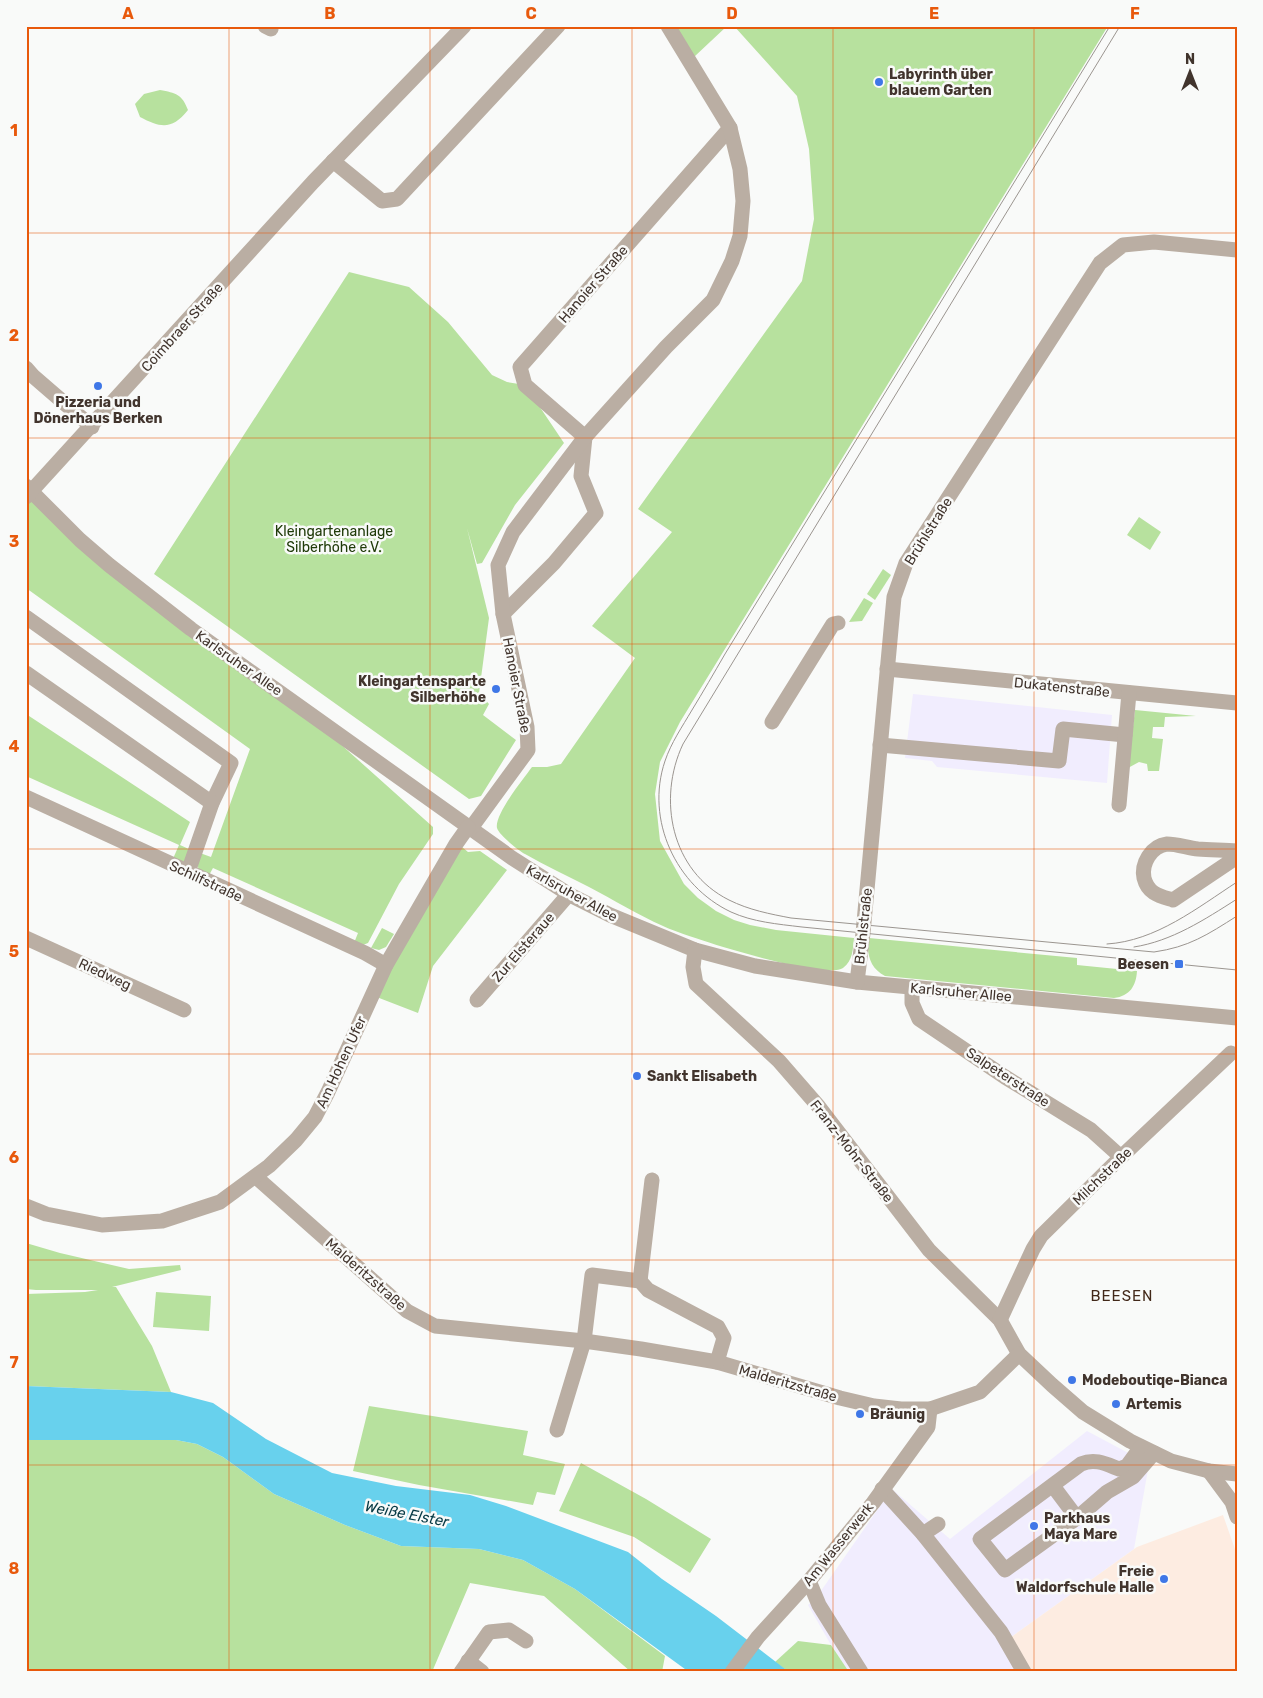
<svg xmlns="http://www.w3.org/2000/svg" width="1263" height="1698" font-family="Rubik,sans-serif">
  <rect width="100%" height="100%" fill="#f9faf9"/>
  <g fill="#f1edfe">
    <path d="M913,694L1112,715L1107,783L937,767L932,761L905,758Z"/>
    <path d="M1087,1431L1149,1464L1134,1549L1007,1640L1028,1672H849L831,1645L808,1605L816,1598L892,1489L950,1539Z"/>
  </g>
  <path fill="#fdece1" d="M1223,1515L1237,1555V1672H1028L1007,1640L1137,1547Z"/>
  <g fill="#b7e19e">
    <path d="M675,26H727L694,57Z"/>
    <path d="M734,26H1108L680,722L660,762L655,794L660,841L684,884L698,898L716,911L734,920L750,925L776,930L854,938C853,948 853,961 843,968C825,981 686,937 663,926C638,915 614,900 589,887C568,876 546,866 525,854C518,850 499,835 497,828C494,815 524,778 532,767H547L561,764L635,658L592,626L672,532L638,509L802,281L814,219L809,149L797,96Z"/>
    <path d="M160,90C176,93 182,94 188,110C172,130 161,128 140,117L135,104L144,94Z"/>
    <path d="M349,272L409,287L448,322L492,375L507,382L525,385L564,443L515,505L482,563L477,564L467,528L489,618L479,693L489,704L483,715L516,740L481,796L469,799L154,574Z"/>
    <path d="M31,492L80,540L289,698L433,827V834L399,884L368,943L363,945L354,943L358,933L213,868L208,877L199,872L197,861L200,853L211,857L250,749L26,588V500Z"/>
    <path d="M1139,517L1161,532L1150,550L1127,535Z"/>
    <path d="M883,569L891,575L875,600L867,594Z"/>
    <path d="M864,598L873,603L862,621L849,622Z"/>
    <path d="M1135,710L1196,716L1165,717L1164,727H1153L1152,738L1163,739L1159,771H1148L1147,764L1139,762L1128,768Z"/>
    <path d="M26,714L190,822L180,845L191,850L186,862L172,861L179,845L26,776Z"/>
    <path d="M462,847L468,852L480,851L507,870L433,966L418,1013L374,996Z"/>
    <path d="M382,928L394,934L386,947L379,950L371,948Z"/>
    <path d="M869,938L1077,958V965L1137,971C1136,986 1130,996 1114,998L885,976C870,968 866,954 869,938Z"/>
    <path d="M26,1243L60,1253L129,1269L180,1265L181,1270L112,1287H116L152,1346L171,1392L26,1386V1294L85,1292L98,1290H36L26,1289Z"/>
    <path d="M156,1292L211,1296L209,1331L153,1327Z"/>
    <path d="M369,1406L528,1431L523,1455L565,1464L555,1495L537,1492L533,1505L419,1485L353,1471Z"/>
    <path d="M26,1440H176L197,1444L223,1457L274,1494L345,1525L401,1546L479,1549L523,1560L575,1589L665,1656L662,1672H631L544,1596L470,1583L432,1672H26Z"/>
    <path d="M581,1463L646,1499L711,1539L690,1573L634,1537L559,1511Z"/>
    <path d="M798,1641L831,1645L849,1672H789L775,1662Z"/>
  </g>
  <path fill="#68d1ed" d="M26,1386L171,1392L213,1403L266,1439L332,1473L396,1486L470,1495L506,1506L628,1552L662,1579L716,1616L789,1672H689L575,1589L523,1560L479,1549L401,1546L345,1525L274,1494L223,1457L197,1444L176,1440H26Z"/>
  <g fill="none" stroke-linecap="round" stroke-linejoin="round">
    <g stroke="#baaea3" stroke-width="15">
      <path d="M265,26L271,29"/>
      <path d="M333,161L382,201L397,199L558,26"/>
      <path d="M26,368L33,376L92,427"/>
      <path d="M585,437L525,385L520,367L730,128"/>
      <path d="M26,486L80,540L109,565L191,629L512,858L570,895L610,915L695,950L755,966L857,982L1237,1018"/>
      <path d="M26,497L313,182L464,26"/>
      <path d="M503,614L554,563L596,513L581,476L585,437"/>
      <path d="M26,617L231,763L212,803L188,872"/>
      <path d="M887,669L1237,703"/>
      <path d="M26,673L212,803"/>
      <path d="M772,722L833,624L838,623"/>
      <path d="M880,745L1059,761L1063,729L1125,735"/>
      <path d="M26,797L365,953L386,965"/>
      <path d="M1119,805L1129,693"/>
      <path d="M471,828L528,750L527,727L503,614L498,565L513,532L585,437L666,347L713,300L732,261L740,236L743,201L740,169L730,128L668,26"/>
      <path d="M1237,851C1224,850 1211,850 1198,849C1188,848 1177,844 1167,844C1151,846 1141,864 1144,878C1148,894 1160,896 1173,900L1237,857"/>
      <path d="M26,938L184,1010"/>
      <path d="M695,950L693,967L696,984L779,1061L819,1107L929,1250L1000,1320L1019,1354L1052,1385L1083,1412L1130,1441L1171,1461L1209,1471L1237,1474"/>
      <path d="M857,982L863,933L894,597L906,563L1100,263L1123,245L1154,242L1237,250"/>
      <path d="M912,987V1003L919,1019L1005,1077L1091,1130L1121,1157"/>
      <path d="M477,1000L569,894"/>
      <path d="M256,1177L407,1311L435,1326L584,1341L641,1349L717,1362L840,1398L874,1406L901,1409H930L980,1392L1019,1354"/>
      <path d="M26,1206L46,1214L102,1225L162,1221L220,1202L269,1166L296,1140L315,1117L328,1092L386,965L456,844L468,827"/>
      <path d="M640,1281L652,1180"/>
      <path d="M1000,1320L1033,1249L1041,1236L1121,1157L1231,1053"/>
      <path d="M557,1430L584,1341L592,1275L640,1281L648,1290L718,1327L724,1338L717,1362"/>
      <path d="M1209,1471L1232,1502L1237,1517"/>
      <path d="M1053,1486L1077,1518L1005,1570L980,1539L1081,1464C1095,1458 1106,1464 1119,1469L1127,1466L1141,1447"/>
      <path d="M882,1489L923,1534L938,1524"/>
      <path d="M1077,1518L1107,1492L1133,1477L1154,1453"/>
      <path d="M923,1534L1001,1632L1024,1672"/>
      <path d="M809,1581L819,1605L861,1672"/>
      <path d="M468,1661L482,1672"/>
      <path d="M461,1672L489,1632L509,1630L526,1641"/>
      <path d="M732,1672L758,1637L809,1581L873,1503L928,1427L930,1409"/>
    </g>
    <g stroke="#9b9590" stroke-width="1">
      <path d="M1110,26L725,654C714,673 703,692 692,710C682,727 671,743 665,761C645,820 676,886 731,912C753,922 777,924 802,927L1237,970"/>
      <path d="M1120,26L683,744C657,799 671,871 729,900C749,910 770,914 791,918L1154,952C1189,947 1207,935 1237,916"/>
      <path d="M1107,944C1156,941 1197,908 1237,882"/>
      <path d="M1134,947C1172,941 1204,920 1237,899"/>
    </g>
  </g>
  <path fill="none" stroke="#e8590c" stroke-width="1" stroke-opacity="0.55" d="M229,26V1672M430,26V1672M632,26V1672M833,26V1672M1034,26V1672M26,233H1237M26,438H1237M26,644H1237M26,849H1237M26,1054H1237M26,1260H1237M26,1465H1237"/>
  <g fill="#3f77e7" stroke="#f9faf9" stroke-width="2">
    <circle cx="879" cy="82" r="5"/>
    <circle cx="98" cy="386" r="5"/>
    <circle cx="496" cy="689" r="5"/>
    <rect x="1174" y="959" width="10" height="10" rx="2.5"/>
    <circle cx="637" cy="1076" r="5"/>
    <circle cx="1072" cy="1380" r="5"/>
    <circle cx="1116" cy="1404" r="5"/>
    <circle cx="860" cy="1414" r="5"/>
    <circle cx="1034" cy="1526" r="5"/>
    <circle cx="1164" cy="1579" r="5"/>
  </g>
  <g text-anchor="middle" stroke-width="5" stroke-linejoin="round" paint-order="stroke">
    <g font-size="14" font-weight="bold" fill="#41342d" stroke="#f9faf9" text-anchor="start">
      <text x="889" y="79">Labyrinth über<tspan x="889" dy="16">blauem Garten</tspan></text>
      <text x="98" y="407" text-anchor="middle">Pizzeria und<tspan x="98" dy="16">Dönerhaus Berken</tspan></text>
      <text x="486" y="686" text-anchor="end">Kleingartensparte<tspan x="486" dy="16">Silberhöhe</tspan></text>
      <text x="1169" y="969" text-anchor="end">Beesen</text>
      <text x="647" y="1081">Sankt Elisabeth</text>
      <text x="1082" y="1385">Modeboutiqe-Bianca</text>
      <text x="1126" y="1409">Artemis</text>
      <text x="870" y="1419">Bräunig</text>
      <text x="1044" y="1523">Parkhaus<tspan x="1044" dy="16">Maya Mare</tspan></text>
      <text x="1154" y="1576" text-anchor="end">Freie<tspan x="1154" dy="16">Waldorfschule Halle</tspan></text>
    </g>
    <g font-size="14" fill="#41342d" stroke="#f9faf9">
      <text transform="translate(593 284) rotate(-49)" y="5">Hanoier Straße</text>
      <text transform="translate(182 327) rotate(-48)" y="5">Coimbraer Straße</text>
      <text transform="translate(928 531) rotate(-58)" y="5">Brühlstraße</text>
      <text transform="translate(239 663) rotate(35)" y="5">Karlsruher Allee</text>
      <text transform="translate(517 685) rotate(79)" y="5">Hanoier Straße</text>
      <text transform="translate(1062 687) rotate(6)" y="5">Dukatenstraße</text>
      <text transform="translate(206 881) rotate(25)" y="5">Schilfstraße</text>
      <text transform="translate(572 893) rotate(29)" y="5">Karlsruher Allee</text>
      <text transform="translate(863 926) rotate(-84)" y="5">Brühlstraße</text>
      <text transform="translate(523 947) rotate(-49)" y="5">Zur Elsteraue</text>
      <text transform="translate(105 974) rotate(25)" y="5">Riedweg</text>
      <text transform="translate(961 992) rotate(5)" y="5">Karlsruher Allee</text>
      <text transform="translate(341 1062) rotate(-65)" y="5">Am Hohen Ufer</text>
      <text transform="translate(1008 1077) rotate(33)" y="5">Salpeterstraße</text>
      <text transform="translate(852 1151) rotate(52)" y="5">Franz-Mohr-Straße</text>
      <text transform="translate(1102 1176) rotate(-44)" y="5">Milchstraße</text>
      <text transform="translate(366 1274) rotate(41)" y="5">Malderitzstraße</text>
      <text transform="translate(788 1383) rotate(16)" y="5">Malderitzstraße</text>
      <text transform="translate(838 1544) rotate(-51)" y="5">Am Wasserwerk</text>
    </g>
    <g font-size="14" fill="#203b09" stroke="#f9faf9">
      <text x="334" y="536">Kleingartenanlage<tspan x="334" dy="16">Silberhöhe e.V.</tspan></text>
    </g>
    <g font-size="15" letter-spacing="1" fill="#422819" stroke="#f9faf9">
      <text x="1122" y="1301">BEESEN</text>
    </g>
    <g font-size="15" font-style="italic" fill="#063944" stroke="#f9faf9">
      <text transform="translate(407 1514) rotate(11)" y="5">Weiße Elster</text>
    </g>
  </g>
  <rect width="1263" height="1698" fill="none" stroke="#f9faf9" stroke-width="55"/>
  <g transform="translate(1190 72)" stroke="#f9faf9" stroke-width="4" paint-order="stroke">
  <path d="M0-4L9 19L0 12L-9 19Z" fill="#41342d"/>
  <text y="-8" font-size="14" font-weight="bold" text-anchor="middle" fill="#41342d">N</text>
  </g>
  <rect x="28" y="28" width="1208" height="1642" fill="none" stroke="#e8590c" stroke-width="2"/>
  <g font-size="16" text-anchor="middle" font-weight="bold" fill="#e8590c">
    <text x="128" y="19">A</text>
    <text x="330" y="19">B</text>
    <text x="531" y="19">C</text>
    <text x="732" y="19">D</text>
    <text x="934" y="19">E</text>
    <text x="1135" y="19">F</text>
    <text x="14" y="136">1</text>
    <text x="14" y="341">2</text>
    <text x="14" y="547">3</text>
    <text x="14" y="752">4</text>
    <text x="14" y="957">5</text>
    <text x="14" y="1163">6</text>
    <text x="14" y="1368">7</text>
    <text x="14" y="1574">8</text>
  </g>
</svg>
